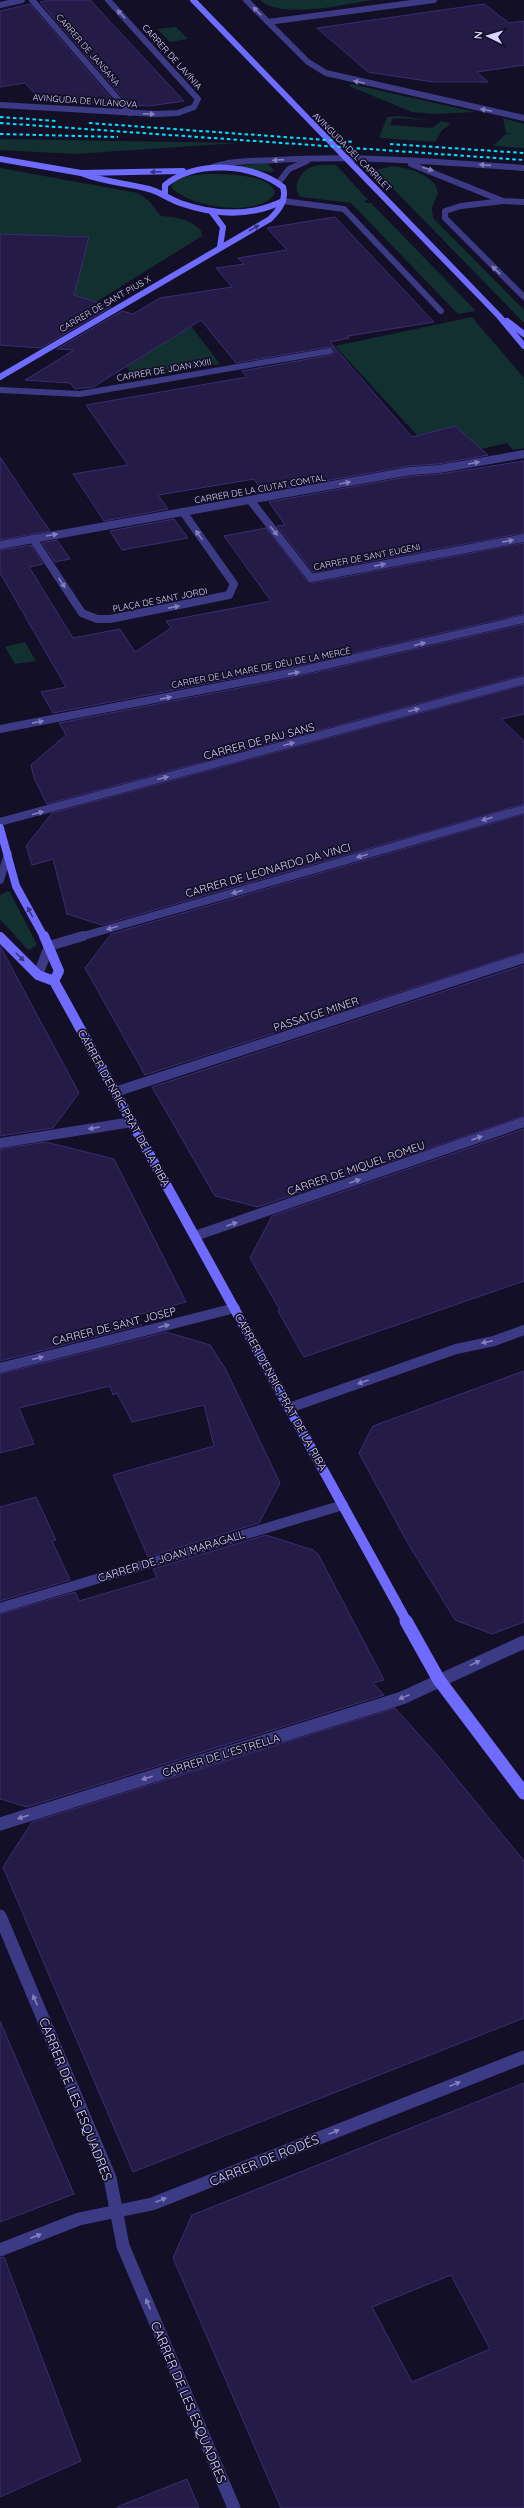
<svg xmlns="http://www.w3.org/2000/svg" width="524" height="2508" font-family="Quicksand,sans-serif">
  <rect width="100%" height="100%" fill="#130f26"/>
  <g fill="#12302f">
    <path d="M260,0H373C345,4 282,20 260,0Z"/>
    <path d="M176,27L188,39L170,42L157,29Z"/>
    <path d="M351,84L466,110L476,112L436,114L412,112L349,86Z"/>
    <path d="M399,116L428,120L393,118L390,125L432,128L441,121L451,124L442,130L435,142L379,138L387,117Z"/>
    <path d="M503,118L524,124V148L493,146L506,134H516L506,133Z"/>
    <path d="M0,139L238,143L75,154L0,150Z"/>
    <path d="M267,163L274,170L272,172L224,167Z"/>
    <path d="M336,165L368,200L364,201L366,203H371L476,311L458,314L351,203L301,197C290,187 301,170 314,166C320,164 329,165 336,165Z"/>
    <path d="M393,166C409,168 436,175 438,193L432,208L433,218L524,310V323L375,170Z"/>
    <path d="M0,168L138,193L148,200L161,216C175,217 192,219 201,231L202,236L96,302L0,287Z"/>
    <path d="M205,174C221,174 272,173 275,193C260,219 187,207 171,187C174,176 195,175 205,174Z"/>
    <path d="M472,317L524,378V448L513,450L507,443L481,449L455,426L417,435L335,346Z"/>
    <path d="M191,326L220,364L136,378L126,367Z"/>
    <path d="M25,642L36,661L15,664L5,647Z"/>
    <path d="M8,891L10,892L36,943V946L28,950L0,919V895Z"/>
  </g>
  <g fill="#241b47" stroke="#3b2d73" fill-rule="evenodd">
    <path d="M50,0H90L184,101L149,106L129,105L40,2Z"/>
    <path d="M30,4L116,104L40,99L25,83L0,87V11Z"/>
    <path d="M484,4L509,23L524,21V65L477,72L488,82H433L368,72L317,28Z"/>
    <path d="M335,217L434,322L348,336L349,338L330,342L412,437L455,426L488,455L438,464L409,466L263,492L254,479L158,495L168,509L104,521L73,474L128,465L86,405L247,377L242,371L331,355L334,353V348L329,347L236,363L201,320L93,387L75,389L70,383L25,380L74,350L57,349L122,311L133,314L160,298L232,287L216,268L244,264L238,258L287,250L267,228Z"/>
    <path d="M0,234L89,237L74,295L111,307L41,348L0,345Z"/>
    <path d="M0,457L32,505L50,531L0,540Z"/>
    <path d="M524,461V533L313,572L277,526L285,525L269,502L411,476L440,474Z"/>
    <path d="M174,519L188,538L122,550L110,531Z"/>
    <path d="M266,528L307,581L312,583L524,543V614L294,667L53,713L41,692L66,687L0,573V550L31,545L43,564L29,567L73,638L120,629L135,652L171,628L166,621L271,601L224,536Z"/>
    <path d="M57,540L70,559L55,562L42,543Z"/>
    <path d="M524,624V675L47,804L34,778L31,765L66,735L59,723L296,677Z"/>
    <path d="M524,685V714L501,719L524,741V804L102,925L67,914L53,859L32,865L26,846L52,813Z"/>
    <path d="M524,814V952L145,1075L85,968L111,934Z"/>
    <path d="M0,946L79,1093L53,1128L0,1136Z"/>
    <path d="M524,965V1116L258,1207L215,1196L152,1087Z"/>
    <path d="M524,1129V1281L304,1357L278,1311L280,1310L250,1258L272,1216Z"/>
    <path d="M46,1142L114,1159L186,1302L122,1319L142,1325L0,1361V1149Z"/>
    <path d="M166,1332L210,1345L226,1370L280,1483L259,1523L148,1557L113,1475L214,1446L204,1405L132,1422L117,1393L113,1395L110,1386L19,1408L34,1444L0,1453V1374Z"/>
    <path d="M524,1371V1622L492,1634L455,1620L406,1540L359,1453L373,1426Z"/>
    <path d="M36,1497L56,1540L52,1541L70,1580L0,1601V1507Z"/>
    <path d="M266,1535L313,1550L318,1554L384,1680L373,1683L384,1695L27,1807L0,1799V1614L75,1592L79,1601L157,1578L153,1569Z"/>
    <path d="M395,1708L439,1757L524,1861V2018L133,2172L3,1867L32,1822Z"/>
    <path d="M0,2021L74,2194L0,2222Z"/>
    <path d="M524,2083V2508H281L173,2258L192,2215ZM451,2275L490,2349L412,2382L372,2307Z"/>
    <path d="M4,2257L81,2461L0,2497V2258Z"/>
    <path d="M187,2479L199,2508H118L117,2507Z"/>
  </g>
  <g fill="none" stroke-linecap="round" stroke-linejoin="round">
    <g stroke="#3d3a85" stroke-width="6">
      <path d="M32,0L130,113"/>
      <path d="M246,0L308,62L326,73L524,118"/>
      <path d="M0,5L22,0"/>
      <path d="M268,22L434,0"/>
      <path d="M0,105L156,114L178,113L194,107L198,99L108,0"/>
      <path d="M411,164L503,201L524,202"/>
      <path d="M210,168C230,160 254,161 276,160C359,155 441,162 524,168"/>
      <path d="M279,182L289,169L307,161"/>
      <path d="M283,201L344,209L441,311"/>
      <path d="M503,201L461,206L445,211V218L524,297"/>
      <path d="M0,390L80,394L330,351"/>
    </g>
    <g stroke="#3d3a85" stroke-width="8">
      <path d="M250,500L311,578L524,538"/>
      <path d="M33,539L82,613L97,619H110L229,595L234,584L183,512"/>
      <path d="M0,545L410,471L439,469L524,454"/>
      <path d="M0,729L295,672L524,619"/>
      <path d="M0,822L524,680"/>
      <path d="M0,880L8,854"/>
      <path d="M80,937L524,809"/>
    </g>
    <g stroke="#3d3a85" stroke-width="10">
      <path d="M38,975L49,946L83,936"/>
      <path d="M115,1092L524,958"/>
      <path d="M0,1143L132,1122"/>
      <path d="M195,1236L524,1122"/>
      <path d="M0,1368L235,1308"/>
      <path d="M289,1408L456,1349L494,1341L524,1330"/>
      <path d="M0,1608L343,1505"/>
    </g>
    <g stroke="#3d3a85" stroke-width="13">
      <path d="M0,1824L402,1698L524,1642"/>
      <path d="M0,1916L110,2178L123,2246L234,2508"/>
      <path d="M0,2250L79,2219L152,2204L524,2057"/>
    </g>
    <g stroke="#6f6bff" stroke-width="6">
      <path d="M193,0L499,316L524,346"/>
      <path d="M0,159L81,173L183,171"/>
      <path d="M81,173C103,182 126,183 149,189C160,192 169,199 180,203C214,215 250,217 283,201"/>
      <path d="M211,211L223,227L220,247"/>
      <path d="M507,321L524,334"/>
      <path d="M0,377L270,219C279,210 287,200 283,187C253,163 195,160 165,185V194"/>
    </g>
    <path stroke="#6f6bff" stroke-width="8" d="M0,828L16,886L44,937"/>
    <g stroke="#6f6bff" stroke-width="10">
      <path d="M44,936L59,971L54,981"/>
      <path d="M0,937L38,975L54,981L407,1622"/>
    </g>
    <path stroke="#6f6bff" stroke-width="13" d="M406,1621L439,1680L524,1793"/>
    <g stroke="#00e5ff" stroke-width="2" stroke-dasharray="3.5 3" stroke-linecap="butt">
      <path d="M0,117L57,121"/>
      <path d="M0,123L524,160"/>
      <path d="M89,123L354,142"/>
      <path d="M0,134L118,137"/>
      <path d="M390,144L524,153"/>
    </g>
  </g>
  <defs><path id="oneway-solid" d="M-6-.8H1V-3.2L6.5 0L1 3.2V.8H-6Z"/></defs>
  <g fill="#837fbc">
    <use href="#oneway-solid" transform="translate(257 11) rotate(-135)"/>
    <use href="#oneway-solid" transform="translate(121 14) rotate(-134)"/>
    <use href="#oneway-solid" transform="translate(359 82) rotate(-168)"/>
    <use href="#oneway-solid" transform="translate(486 110) rotate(-168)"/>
    <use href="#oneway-solid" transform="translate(149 114) rotate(2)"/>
    <use href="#oneway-solid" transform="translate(278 160) rotate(176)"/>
    <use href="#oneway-solid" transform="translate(485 165) rotate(-176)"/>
    <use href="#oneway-solid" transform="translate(428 169) rotate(18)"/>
    <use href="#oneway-solid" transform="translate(496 270) rotate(-136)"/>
    <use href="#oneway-solid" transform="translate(474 463) rotate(-10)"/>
    <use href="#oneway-solid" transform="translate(345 483) rotate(-10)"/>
    <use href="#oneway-solid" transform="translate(274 531) rotate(52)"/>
    <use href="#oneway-solid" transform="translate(52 535) rotate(-10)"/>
    <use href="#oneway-solid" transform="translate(199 535) rotate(-125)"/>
    <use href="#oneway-solid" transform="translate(508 541) rotate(-11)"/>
    <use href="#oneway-solid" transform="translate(380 565) rotate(-11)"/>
    <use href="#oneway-solid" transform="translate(62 583) rotate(57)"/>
    <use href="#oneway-solid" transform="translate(174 607) rotate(-11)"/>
    <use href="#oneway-solid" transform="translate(420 644) rotate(-14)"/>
    <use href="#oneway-solid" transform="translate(294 673) rotate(-11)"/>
    <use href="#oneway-solid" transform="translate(166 698) rotate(-11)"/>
    <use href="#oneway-solid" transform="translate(414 710) rotate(-15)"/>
    <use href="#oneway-solid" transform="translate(38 722) rotate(-11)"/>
    <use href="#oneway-solid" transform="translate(289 744) rotate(-15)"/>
    <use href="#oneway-solid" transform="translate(163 778) rotate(-15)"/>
    <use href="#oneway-solid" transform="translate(38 813) rotate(-15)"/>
    <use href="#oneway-solid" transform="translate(487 819) rotate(164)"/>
    <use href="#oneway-solid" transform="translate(362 856) rotate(164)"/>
    <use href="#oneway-solid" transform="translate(237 892) rotate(164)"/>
    <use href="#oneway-solid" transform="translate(112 928) rotate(164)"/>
    <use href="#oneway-solid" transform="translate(94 1128) rotate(171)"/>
    <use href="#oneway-solid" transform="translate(477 1138) rotate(-19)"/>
    <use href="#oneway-solid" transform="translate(355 1181) rotate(-19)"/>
    <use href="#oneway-solid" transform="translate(232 1224) rotate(-19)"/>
    <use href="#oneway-solid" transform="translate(164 1326) rotate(-14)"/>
    <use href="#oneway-solid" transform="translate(487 1342) rotate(168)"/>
    <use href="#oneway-solid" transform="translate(38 1358) rotate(-14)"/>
    <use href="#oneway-solid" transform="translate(363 1382) rotate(160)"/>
    <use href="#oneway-solid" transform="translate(475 1663) rotate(-26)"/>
    <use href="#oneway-solid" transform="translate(404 1697) rotate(158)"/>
    <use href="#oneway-solid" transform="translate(147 1778) rotate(163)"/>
    <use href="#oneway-solid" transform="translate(23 1817) rotate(163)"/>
    <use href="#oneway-solid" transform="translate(35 2000) rotate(-113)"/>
    <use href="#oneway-solid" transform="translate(455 2084) rotate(-22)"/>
    <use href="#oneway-solid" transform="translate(334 2132) rotate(-22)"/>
    <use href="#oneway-solid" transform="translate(161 2200) rotate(-22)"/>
    <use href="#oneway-solid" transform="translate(36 2236) rotate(-21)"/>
    <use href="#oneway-solid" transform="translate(148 2304) rotate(-113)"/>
  </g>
  <g fill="#38347d">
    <use href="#oneway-solid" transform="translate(156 172) rotate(178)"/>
    <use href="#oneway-solid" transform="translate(254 228) rotate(-30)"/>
    <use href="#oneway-solid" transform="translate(30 912) rotate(-118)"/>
    <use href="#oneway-solid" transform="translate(20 957) rotate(45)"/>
  </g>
  <g text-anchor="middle" stroke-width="3.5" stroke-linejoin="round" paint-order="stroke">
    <g font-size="9" fill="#d9d4ff" stroke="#130f26">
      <text transform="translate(88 50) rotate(49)" y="3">CARRER DE JANSANA</text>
      <text transform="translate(172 57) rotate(48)" y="3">CARRER DE LAVÍNIA</text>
      <text transform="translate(85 101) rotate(4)" y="3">AVINGUDA DE VILANOVA</text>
      <text transform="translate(352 152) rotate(45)" y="3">AVINGUDA DEL CARRILET</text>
      <text transform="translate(105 304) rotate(-30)" y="3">CARRER DE SANT PIUS X</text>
      <text transform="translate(164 370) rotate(-10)" y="3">CARRER DE JOAN XXIII</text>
      <text transform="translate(260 489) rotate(-10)" y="3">CARRER DE LA CIUTAT COMTAL</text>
      <text transform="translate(367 557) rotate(-11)" y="3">CARRER DE SANT EUGENI</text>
      <text transform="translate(160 600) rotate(-11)" y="3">PLAÇA DE SANT JORDI</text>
      <text transform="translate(261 668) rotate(-11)" y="3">CARRER DE LA MARE DE DÉU DE LA MERCÈ</text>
    </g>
    <g font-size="11" fill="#d9d4ff" stroke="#130f26">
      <text transform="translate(259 741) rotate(-15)" y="4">CARRER DE PAU SANS</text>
      <text transform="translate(268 870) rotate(-16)" y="4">CARRER DE LEONARDO DA VINCI</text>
      <text transform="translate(316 1014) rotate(-18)" y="4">PASSATGE MINER</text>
      <text transform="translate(124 1108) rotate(61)" y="4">CARRER D'ENRIC PRAT DE LA RIBA</text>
      <text transform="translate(356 1168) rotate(-19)" y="4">CARRER DE MIQUEL ROMEU</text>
      <text transform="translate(114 1326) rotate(-14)" y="4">CARRER DE SANT JOSEP</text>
      <text transform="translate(281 1392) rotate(61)" y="4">CARRER D'ENRIC PRAT DE LA RIBA</text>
      <text transform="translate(171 1556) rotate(-17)" y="4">CARRER DE JOAN MARAGALL</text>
      <text transform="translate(221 1755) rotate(-17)" y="4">CARRER DE L'ESTRELLA</text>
    </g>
    <g font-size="13" fill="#d9d4ff" stroke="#130f26">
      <text transform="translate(76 2099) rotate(68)" y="5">CARRER DE LES ESQUADRES</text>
      <text transform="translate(264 2160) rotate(-22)" y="5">CARRER DE RODÉS</text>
      <text transform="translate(189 2402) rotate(67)" y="5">CARRER DE LES ESQUADRES</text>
    </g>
  </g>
  <g transform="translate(488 36) rotate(275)" stroke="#130f26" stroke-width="3" paint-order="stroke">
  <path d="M0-3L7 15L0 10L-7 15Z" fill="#d9d4ff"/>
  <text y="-6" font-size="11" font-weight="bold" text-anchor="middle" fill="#d9d4ff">N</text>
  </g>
</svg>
